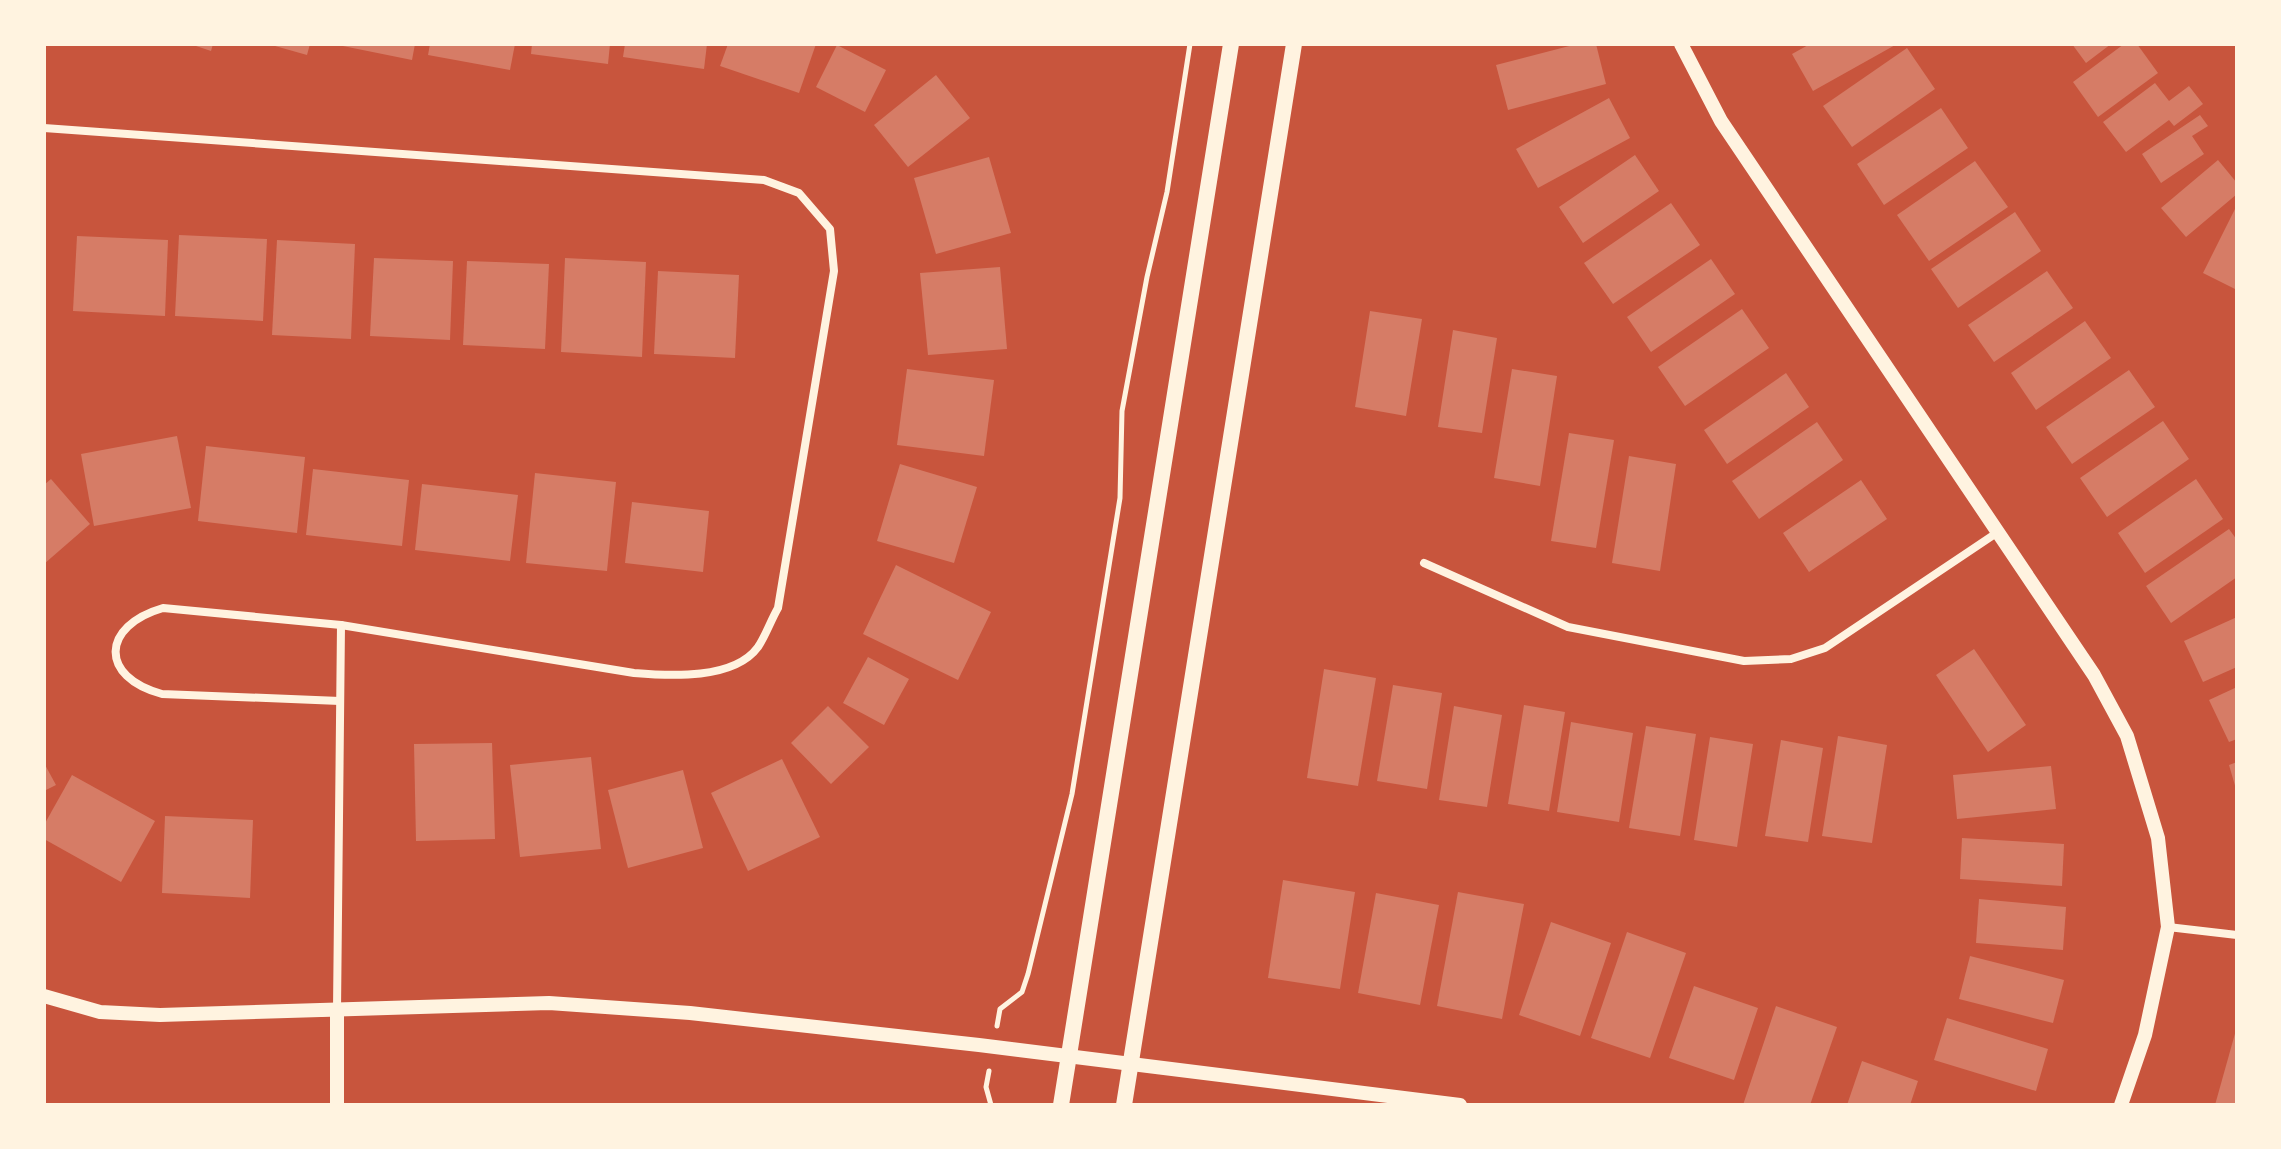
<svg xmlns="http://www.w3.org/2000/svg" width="2281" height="1149" font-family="'Work Sans',sans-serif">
  <rect width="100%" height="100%" fill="#c8553d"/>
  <g fill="#d67c66">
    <path d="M190,44H213L211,51Z"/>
    <path d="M268,44H310L307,55Z"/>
    <path d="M333,44H415L412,60Z"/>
    <path d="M430,44H515L510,70L428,55Z"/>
    <path d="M532,44H610L608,64L531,54Z"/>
    <path d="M625,44H707L704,69L623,57Z"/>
    <path d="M728,44H816L799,93L720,66Z"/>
    <path d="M1577,44H1596L1606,84L1508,110L1496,65Z"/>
    <path d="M1810,44H1897L1813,91L1792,54Z"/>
    <path d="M2072,44H2111L2086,63Z"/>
    <path d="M2124,44H2137L2158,73L2098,117L2073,82Z"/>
    <path d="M837,45L886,70L865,112L816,87Z"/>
    <path d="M1907,48L1935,89L1852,147L1823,106Z"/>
    <path d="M936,75L970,118L908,167L874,125Z"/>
    <path d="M2155,83L2169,101L2189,86L2203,104L2174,126L2169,120L2126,152L2103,122Z"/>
    <path d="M1609,98L1630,138L1538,188L1516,149Z"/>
    <path d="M1941,108L1968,148L1884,205L1857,164Z"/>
    <path d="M2200,115L2208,126L2192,136L2204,154L2161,183L2142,154Z"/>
    <path d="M1635,155L1659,191L1583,243L1559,207Z"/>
    <path d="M989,157L1011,233L936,254L914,178Z"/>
    <path d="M2218,160L2237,183V194L2186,237L2161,208Z"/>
    <path d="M1975,161L2008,207L1929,261L1897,215Z"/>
    <path d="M1671,203L1700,245L1613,304L1584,263Z"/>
    <path d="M2237,205V290L2203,273Z"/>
    <path d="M2015,212L2041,251L1958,308L1931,269Z"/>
    <path d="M179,235L267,239L263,321L175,316Z"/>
    <path d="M77,236L168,240L165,316L73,311Z"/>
    <path d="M277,240L355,244L351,339L272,335Z"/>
    <path d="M374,258L453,261L450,340L370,336Z"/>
    <path d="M565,258L646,262L642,357L561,352Z"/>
    <path d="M1711,259L1735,294L1651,352L1627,317Z"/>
    <path d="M467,261L549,264L545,349L463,345Z"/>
    <path d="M1000,267L1007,349L928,355L920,273Z"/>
    <path d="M658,271L739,275L735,358L654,354Z"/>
    <path d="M2047,271L2073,308L1994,362L1968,325Z"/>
    <path d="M1742,309L1769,348L1685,406L1658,367Z"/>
    <path d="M1370,311L1422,319L1406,416L1355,407Z"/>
    <path d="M2085,321L2111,358L2036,410L2011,373Z"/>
    <path d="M1453,330L1497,338L1482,433L1438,427Z"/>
    <path d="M907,369L994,380L984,456L897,445Z"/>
    <path d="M1512,369L1557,376L1540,486L1494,478Z"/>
    <path d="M2129,370L2155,407L2072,464L2046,427Z"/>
    <path d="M1786,373L1809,407L1727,464L1704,430Z"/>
    <path d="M2163,421L2189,459L2107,517L2080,478Z"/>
    <path d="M1817,422L1843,460L1759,519L1732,481Z"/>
    <path d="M1569,433L1614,440L1596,548L1551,541Z"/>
    <path d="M177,436L191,508L94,526L81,454Z"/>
    <path d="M206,446L305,457L297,533L198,521Z"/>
    <path d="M1629,456L1676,464L1660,571L1612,563Z"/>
    <path d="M900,464L977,487L954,563L877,541Z"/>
    <path d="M313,469L409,480L402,546L306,535Z"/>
    <path d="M535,473L616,482L607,571L526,563Z"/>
    <path d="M51,479L90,524L44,564V485Z"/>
    <path d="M2196,479L2223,519L2145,573L2118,533Z"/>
    <path d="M1861,480L1887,519L1809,572L1783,533Z"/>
    <path d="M422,484L518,495L510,561L415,550Z"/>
    <path d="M632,502L709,511L703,572L625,563Z"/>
    <path d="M2229,529L2237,540V577L2171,623L2146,586Z"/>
    <path d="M896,565L991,612L958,680L863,634Z"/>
    <path d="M2237,617V667L2203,682L2184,641Z"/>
    <path d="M1974,649L2026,725L1988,752L1936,675Z"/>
    <path d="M868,657L909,679L884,725L843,703Z"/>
    <path d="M1324,669L1376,678L1358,786L1307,778Z"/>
    <path d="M1393,685L1442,693L1427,789L1377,781Z"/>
    <path d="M2237,687V739L2229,742L2209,700Z"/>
    <path d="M1524,705L1565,712L1549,811L1508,804Z"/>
    <path d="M828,706L869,747L831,784L791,743Z"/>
    <path d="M1454,706L1502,715L1487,807L1439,800Z"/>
    <path d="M1571,722L1633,733L1619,822L1557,812Z"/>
    <path d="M1646,726L1696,734L1680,836L1629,828Z"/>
    <path d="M1838,736L1887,745L1872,843L1822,836Z"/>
    <path d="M1710,737L1753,744L1737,847L1694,840Z"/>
    <path d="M1781,740L1823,748L1808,842L1765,836Z"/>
    <path d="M492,743L495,839L416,841L414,744Z"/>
    <path d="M591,757L601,849L520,857L510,765Z"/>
    <path d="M782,759L820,837L748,871L711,793Z"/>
    <path d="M2237,762V789H2236L2229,765Z"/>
    <path d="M44,763L56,785L44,791Z"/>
    <path d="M2051,766L2056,809L1957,819L1953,775Z"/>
    <path d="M683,770L703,848L628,868L608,790Z"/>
    <path d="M72,775L155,821L121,882L44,839V825Z"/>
    <path d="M165,816L253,820L250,898L162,893Z"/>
    <path d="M1962,838L2064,844L2062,886L1960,879Z"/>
    <path d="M1283,880L1355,892L1340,989L1268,978Z"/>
    <path d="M1458,892L1524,904L1502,1019L1437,1006Z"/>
    <path d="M1376,893L1439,905L1420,1005L1358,993Z"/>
    <path d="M1979,899L2066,907L2063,950L1976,943Z"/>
    <path d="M1551,922L1611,943L1580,1036L1519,1015Z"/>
    <path d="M1627,932L1686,953L1650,1058L1591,1038Z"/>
    <path d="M1970,956L2064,980L2053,1023L1959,999Z"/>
    <path d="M1694,986L1758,1008L1734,1080L1669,1058Z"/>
    <path d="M1776,1006L1837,1027L1810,1105H1743Z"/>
    <path d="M1947,1018L2048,1049L2036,1091L1934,1060Z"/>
    <path d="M2236,1030L2237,1105H2215Z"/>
    <path d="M1862,1061L1918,1081L1910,1105H1847Z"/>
  </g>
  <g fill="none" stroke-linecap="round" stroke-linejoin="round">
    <g stroke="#fff3e0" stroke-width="5">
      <path d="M997,1026L1000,1009L1022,992L1028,974L1072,794L1120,498L1122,411L1147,277L1167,192L1190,44"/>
      <path d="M989,1071L986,1087L991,1105"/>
    </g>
    <g stroke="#fff3e0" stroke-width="8">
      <path d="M44,128L764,180L799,193L830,229L834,271L778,608C771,620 766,635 758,647C734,680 670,676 634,673L341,625L163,608C101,626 99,677 162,694L340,701"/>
      <path d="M1424,563L1568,627L1744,661L1791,659L1825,648L1998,532"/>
      <path d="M2168,927L2237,935"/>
      <path d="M337,1010L341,625"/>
    </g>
    <g stroke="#fff3e0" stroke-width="14">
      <path d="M1681,44L1721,121L2094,675L2127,736L2158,838L2168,927L2145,1035L2121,1105"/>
      <path d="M44,996L100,1012L160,1015L549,1003L690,1013L979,1045L1460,1105"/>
      <path d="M337,1105V1010"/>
    </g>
    <g stroke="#fff3e0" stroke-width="16">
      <path d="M1061,1105L1231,44"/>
      <path d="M1124,1105L1294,44"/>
    </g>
  </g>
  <rect width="2281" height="1149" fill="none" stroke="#fff3e0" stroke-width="92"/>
</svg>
